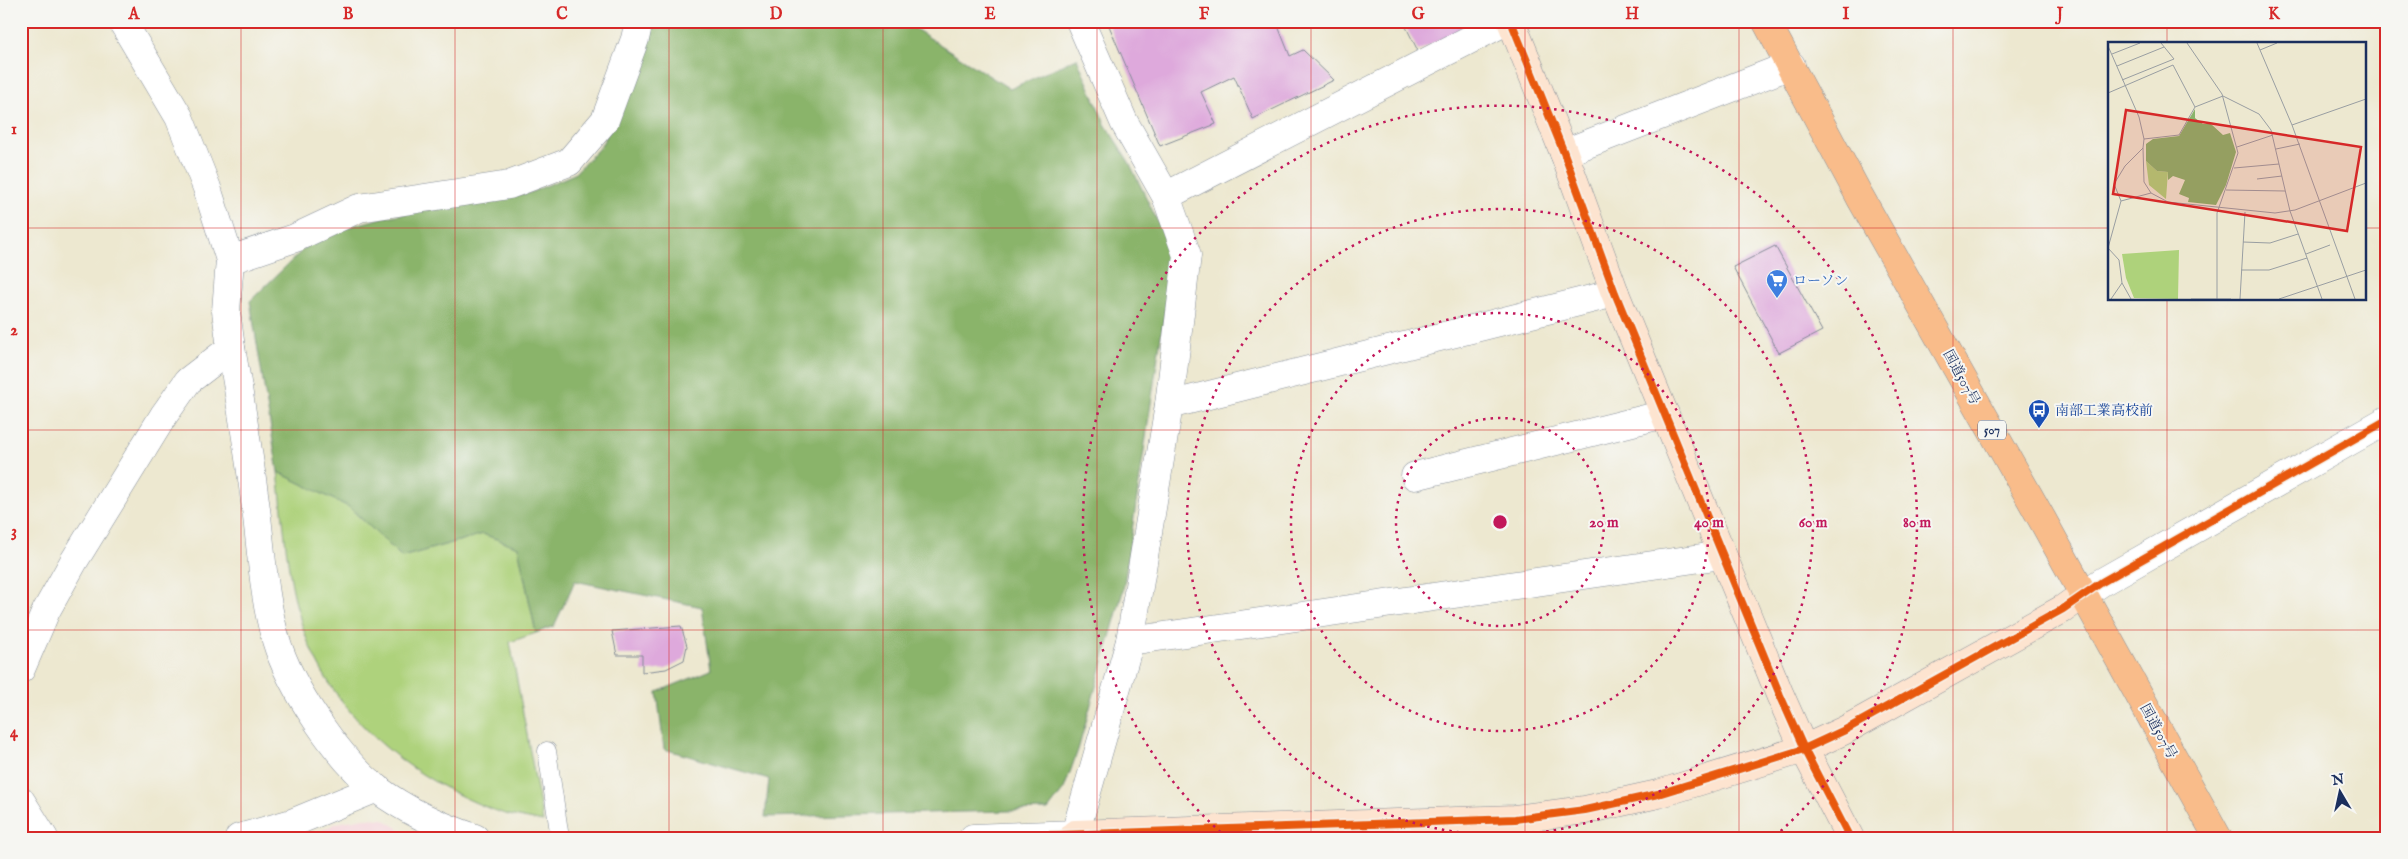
<svg xmlns="http://www.w3.org/2000/svg" width="2408" height="859" font-family="'IM FELL English','Noto Serif JP',serif">
  <rect width="100%" height="100%" fill="#f6f6f2"/>
  <filter id="ink" filterUnits="userSpaceOnUse"><feTurbulence type="fractalNoise" baseFrequency=".02" numOctaves="2"/><feDisplacementMap in="SourceGraphic" scale="10" xChannelSelector="R" yChannelSelector="G"/><feConvolveMatrix kernelMatrix="1 2 1 2 8 2 1 2 1" color-interpolation-filters="sRGB"/></filter>
  <filter id="wash" filterUnits="userSpaceOnUse"><feTurbulence type="fractalNoise" baseFrequency=".0096" numOctaves="4" result="noise"/><feDisplacementMap in="SourceGraphic" scale="20" xChannelSelector="R" yChannelSelector="G"/><feGaussianBlur stdDeviation="1.12" result="paint"/><feColorMatrix in="noise" values="0 0 0 0 0 0 0 0 0 0 0 0 0 0 0 0 0 1.4 0 .05"/><feComposite in="paint" operator="in"/></filter>
  <g filter="url(#wash)">
    <rect width="100%" height="100%" fill="#ede8d0"/>
    <path fill="#f6cfd8" d="M364,818L383,819L414,838H306L337,823Z"/>
    <path fill="#aed27b" stroke="#64806c" d="M278,472L349,507L402,557L483,534L518,547L536,633L510,642L543,822C526,818 507,816 491,809C406,776 328,712 301,622C286,574 284,522 278,472Z"/>
    <path fill="#8ab46b" stroke="#527264" d="M647,21H903L1010,89L1077,58L1105,124L1129,162L1170,247L1171,269L1123,591L1078,750L1064,789L1048,810L765,817L769,779L664,749L657,692L711,670L702,607L575,581L554,626L536,633L518,547L483,534L402,557L349,507L278,472L250,301L313,240L341,229L385,217L529,193L574,174L601,146L619,110Z"/>
    <g id="blocks">
      <g fill="#dea9dc">
        <path d="M1107,21H1276L1290,56L1303,50L1334,80L1253,119L1234,76L1201,92L1216,124L1160,146Z"/>
        <path d="M1403,21H1463L1466,27L1418,51Z"/>
        <path d="M1775,246L1822,331L1779,353L1733,267Z"/>
        <path d="M681,626L687,646L684,660L666,669L642,672V655H617L612,631Z"/>
      </g>
    </g>
  </g>
  <g filter="url(#ink)">
    <use href="#blocks" fill-opacity="0" stroke="#848c97" stroke-width="1"/>
    <g fill="none" stroke-linecap="round" stroke-linejoin="round">
      <g stroke="#848c97" stroke-width="19">
        <path id="lane" d="M547,751L560,838"/>
      </g>
      <g stroke="#848c97" stroke-width="29">
        <g id="street">
          <path d="M1564,153L1791,65"/>
          <path d="M1166,196L1506,21"/>
          <path d="M230,260L295,238L359,208L509,185L569,162L605,120L635,39L639,21"/>
          <path d="M231,348C241,404 250,460 257,517C262,558 264,600 276,640C290,687 338,759 377,789C405,810 442,827 475,838"/>
          <path d="M1169,405L1615,293"/>
          <path d="M1415,476L1665,414"/>
          <path d="M2084,594L2102,582L2387,420"/>
          <path d="M1130,641L1722,555"/>
          <path d="M21,669L46,611L74,561L164,415L188,381L231,348L226,311L230,260L207,188L179,117L122,21"/>
          <path d="M21,801L44,838"/>
          <path d="M239,838L292,823L377,788"/>
          <path d="M973,838L1075,834L1130,641L1169,405L1187,255L1166,196L1124,122L1080,21"/>
        </g>
      </g>
      <g stroke="#848c97" stroke-width="29">
        <g id="secondary">
          <path d="M1511,21L1564,153L1615,293L1780,695L1804,749L1850,838"/>
          <path d="M1075,838V834L1515,819L1585,810L1658,794L1804,749L1845,730L2063,609L2084,594"/>
        </g>
      </g>
      <g stroke="#848c97" stroke-width="29">
        <path id="highway" d="M1766,21L1860,197L2043,521L2218,838"/>
      </g>
      <use href="#lane" stroke="#fff" stroke-width="18"/>
      <use href="#street" stroke="#fff" stroke-width="28"/>
      <use href="#secondary" stroke="#fde4d0" stroke-width="28"/>
      <use href="#highway" stroke="#f9bc8a" stroke-width="28"/>
      <g stroke="#f6f6f2" stroke-width="11">
        <g id="cycleway">
          <path d="M1511,21L1564,153L1615,293L1780,695L1804,749L1850,838"/>
          <path d="M973,838L1515,819L1585,810L1658,794L1804,749L1845,730L2063,609L2102,582L2387,420"/>
        </g>
      </g>
      <use href="#cycleway" stroke="#e8590c" stroke-width="8"/>
    </g>
  </g>
  <path fill="none" stroke="#d62828" stroke-width="1" stroke-opacity="0.55" d="M241,21V838M455,21V838M669,21V838M883,21V838M1097,21V838M1311,21V838M1525,21V838M1739,21V838M1953,21V838M2167,21V44M21,228H2109M2364,228H2387M2167,299V838M21,430H2387M21,630H2387"/>
  <g fill="none" stroke="#c2185b" stroke-width="2.5" stroke-dasharray="2.5 5">
    <circle cx="1500" cy="522" r="104"/>
    <circle cx="1500" cy="522" r="209"/>
    <circle cx="1500" cy="522" r="313"/>
    <path d="M1226 837A417 417 0 1 1 1774 837"/>
  </g>
  <defs>
    <g id="supermarket-pin" transform="scale(1.125)"><path d="M0 17L-7.5 6A9.5 9.5 0 1 1 7.5 6Z" fill="#3f7fe0" stroke="#f6f6f2"/><path d="M-6-5.5h2.5l.6 2H6L4.5 2H-2.5L-4.4-4H-6ZM-1.5 3.2a1.3 1.3 0 1 0 .1 0ZM3 3.2a1.3 1.3 0 1 0 .1 0Z" fill="#fff"/></g>
    <g id="bus-pin" transform="scale(1.125)"><path d="M0 17L-7.5 6A9.5 9.5 0 1 1 7.5 6Z" fill="#1a4fb4" stroke="#f6f6f2"/><path d="M-5-6H5V4H4V6H2V4H-2V6H-4V4H-5ZM-3.5-4V0h7V-4ZM-3.5 1.2v1.5H-2V1.2ZM2 1.2v1.5H3.5V1.2Z" fill="#fff"/></g>
  </defs>
  <g fill-rule="evenodd">
    <use href="#supermarket-pin" x="1777" y="280"/>
    <use href="#bus-pin" x="2039" y="410"/>
  </g>
  <g text-anchor="middle" stroke-width="4" stroke-linejoin="round" paint-order="stroke">
    <rect fill="#f6f6f2" stroke="#5d6b8a" stroke-width="1" x="1978" y="420.5" width="28" height="19" rx="4"/>
    <g font-size="12" font-weight="bold" fill="#1b2f5e">
      <text x="1992" y="434">507</text>
    </g>
    <g font-size="14" fill="#366cbe" stroke="#f6f6f2" text-anchor="start">
      <text x="1793" y="285">ローソン</text>
    </g>
    <g font-size="14" fill="#1b2f5e" stroke="#f6f6f2">
      <text transform="translate(1962 377) rotate(61)" y="5">国道507号</text>
      <text transform="translate(2159 731) rotate(61)" y="5">国道507号</text>
    </g>
    <g font-size="14" fill="#164399" stroke="#f6f6f2" text-anchor="start">
      <text x="2055" y="415">南部工業高校前</text>
    </g>
  </g>
  <g transform="translate(2108 42)">
    <rect width="258" height="258" fill="#ede8d0"/>
    <path d="M38,119L49,129L60,130L58,157L41,143ZM71,208L70,257L26,256L18,236L14,212Z" fill="#aed27b"/>
    <path d="M87,67V76L95,82H103L115,93L122,91L128,110L118,143L108,163L80,160L81,156L71,152L77,138L65,134L60,138V130L49,129L38,119V102L45,97L71,94Z" fill="#8ab46b"/>
    <path fill="none" stroke="#999ea2" stroke-width="1" d="M79,1L114,52L130,111L109,171V257M149,1L184,83L247,257M0,4L31,75L36,97L35,106L17,124L6,142L13,159L0,206L11,218L14,241L3,257M152,8L169,1M4,12L32,1M9,24L56,5M14,38L66,17L53,1M0,51L65,23L87,65M184,83L258,57M36,97L71,93L87,65L115,54L151,72L163,88L182,169L214,257M129,105L165,93M35,106L36,140L43,151L60,160L167,171L187,168L258,141M168,107L192,102M126,126L171,122M149,137L174,134M118,148L177,149M13,159L43,151M135,200L162,201L190,192M198,212L222,203M133,228H161L199,216M14,241L23,257M83,257H123M132,257L137,170M171,257L258,228"/>
    <path fill="#d62828" fill-opacity="0.15" stroke="#d62828" stroke-width="2.5" d="M18,68L253,105L239,189L5,152Z"/>
    <rect width="258" height="258" fill="none" stroke="#1b2f5e" stroke-width="2.5"/>
  </g>
  <circle cx="1500" cy="522" r="8" fill="#c2185b" stroke="#f6f6f2" stroke-width="2.5"/>
  <g font-size="15" text-anchor="middle" font-weight="bold" fill="#c2185b" stroke="#f6f6f2" stroke-width="4" stroke-linejoin="round" paint-order="stroke">
    <text x="1604" y="527">20 m</text>
    <text x="1709" y="527">40 m</text>
    <text x="1813" y="527">60 m</text>
    <text x="1917" y="527">80 m</text>
  </g>
  <rect width="2408" height="859" fill="none" stroke="#f6f6f2" stroke-width="55"/>
  <g transform="translate(2340 792) rotate(351)" stroke="#f6f6f2" stroke-width="4" paint-order="stroke">
  <path d="M0-4L9 19L0 12L-9 19Z" fill="#1b2f5e"/>
  <text y="-8" font-size="14" font-weight="bold" text-anchor="middle" fill="#1b2f5e">N</text>
  </g>
  <rect x="28" y="28" width="2352" height="804" fill="none" stroke="#d62828" stroke-width="2"/>
  <g font-size="16" text-anchor="middle" font-weight="bold" fill="#d62828">
    <text x="134" y="19">A</text>
    <text x="348" y="19">B</text>
    <text x="562" y="19">C</text>
    <text x="776" y="19">D</text>
    <text x="990" y="19">E</text>
    <text x="1204" y="19">F</text>
    <text x="1418" y="19">G</text>
    <text x="1632" y="19">H</text>
    <text x="1846" y="19">I</text>
    <text x="2060" y="19">J</text>
    <text x="2274" y="19">K</text>
    <text x="14" y="134">1</text>
    <text x="14" y="335">2</text>
    <text x="14" y="536">3</text>
    <text x="14" y="737">4</text>
  </g>
</svg>
